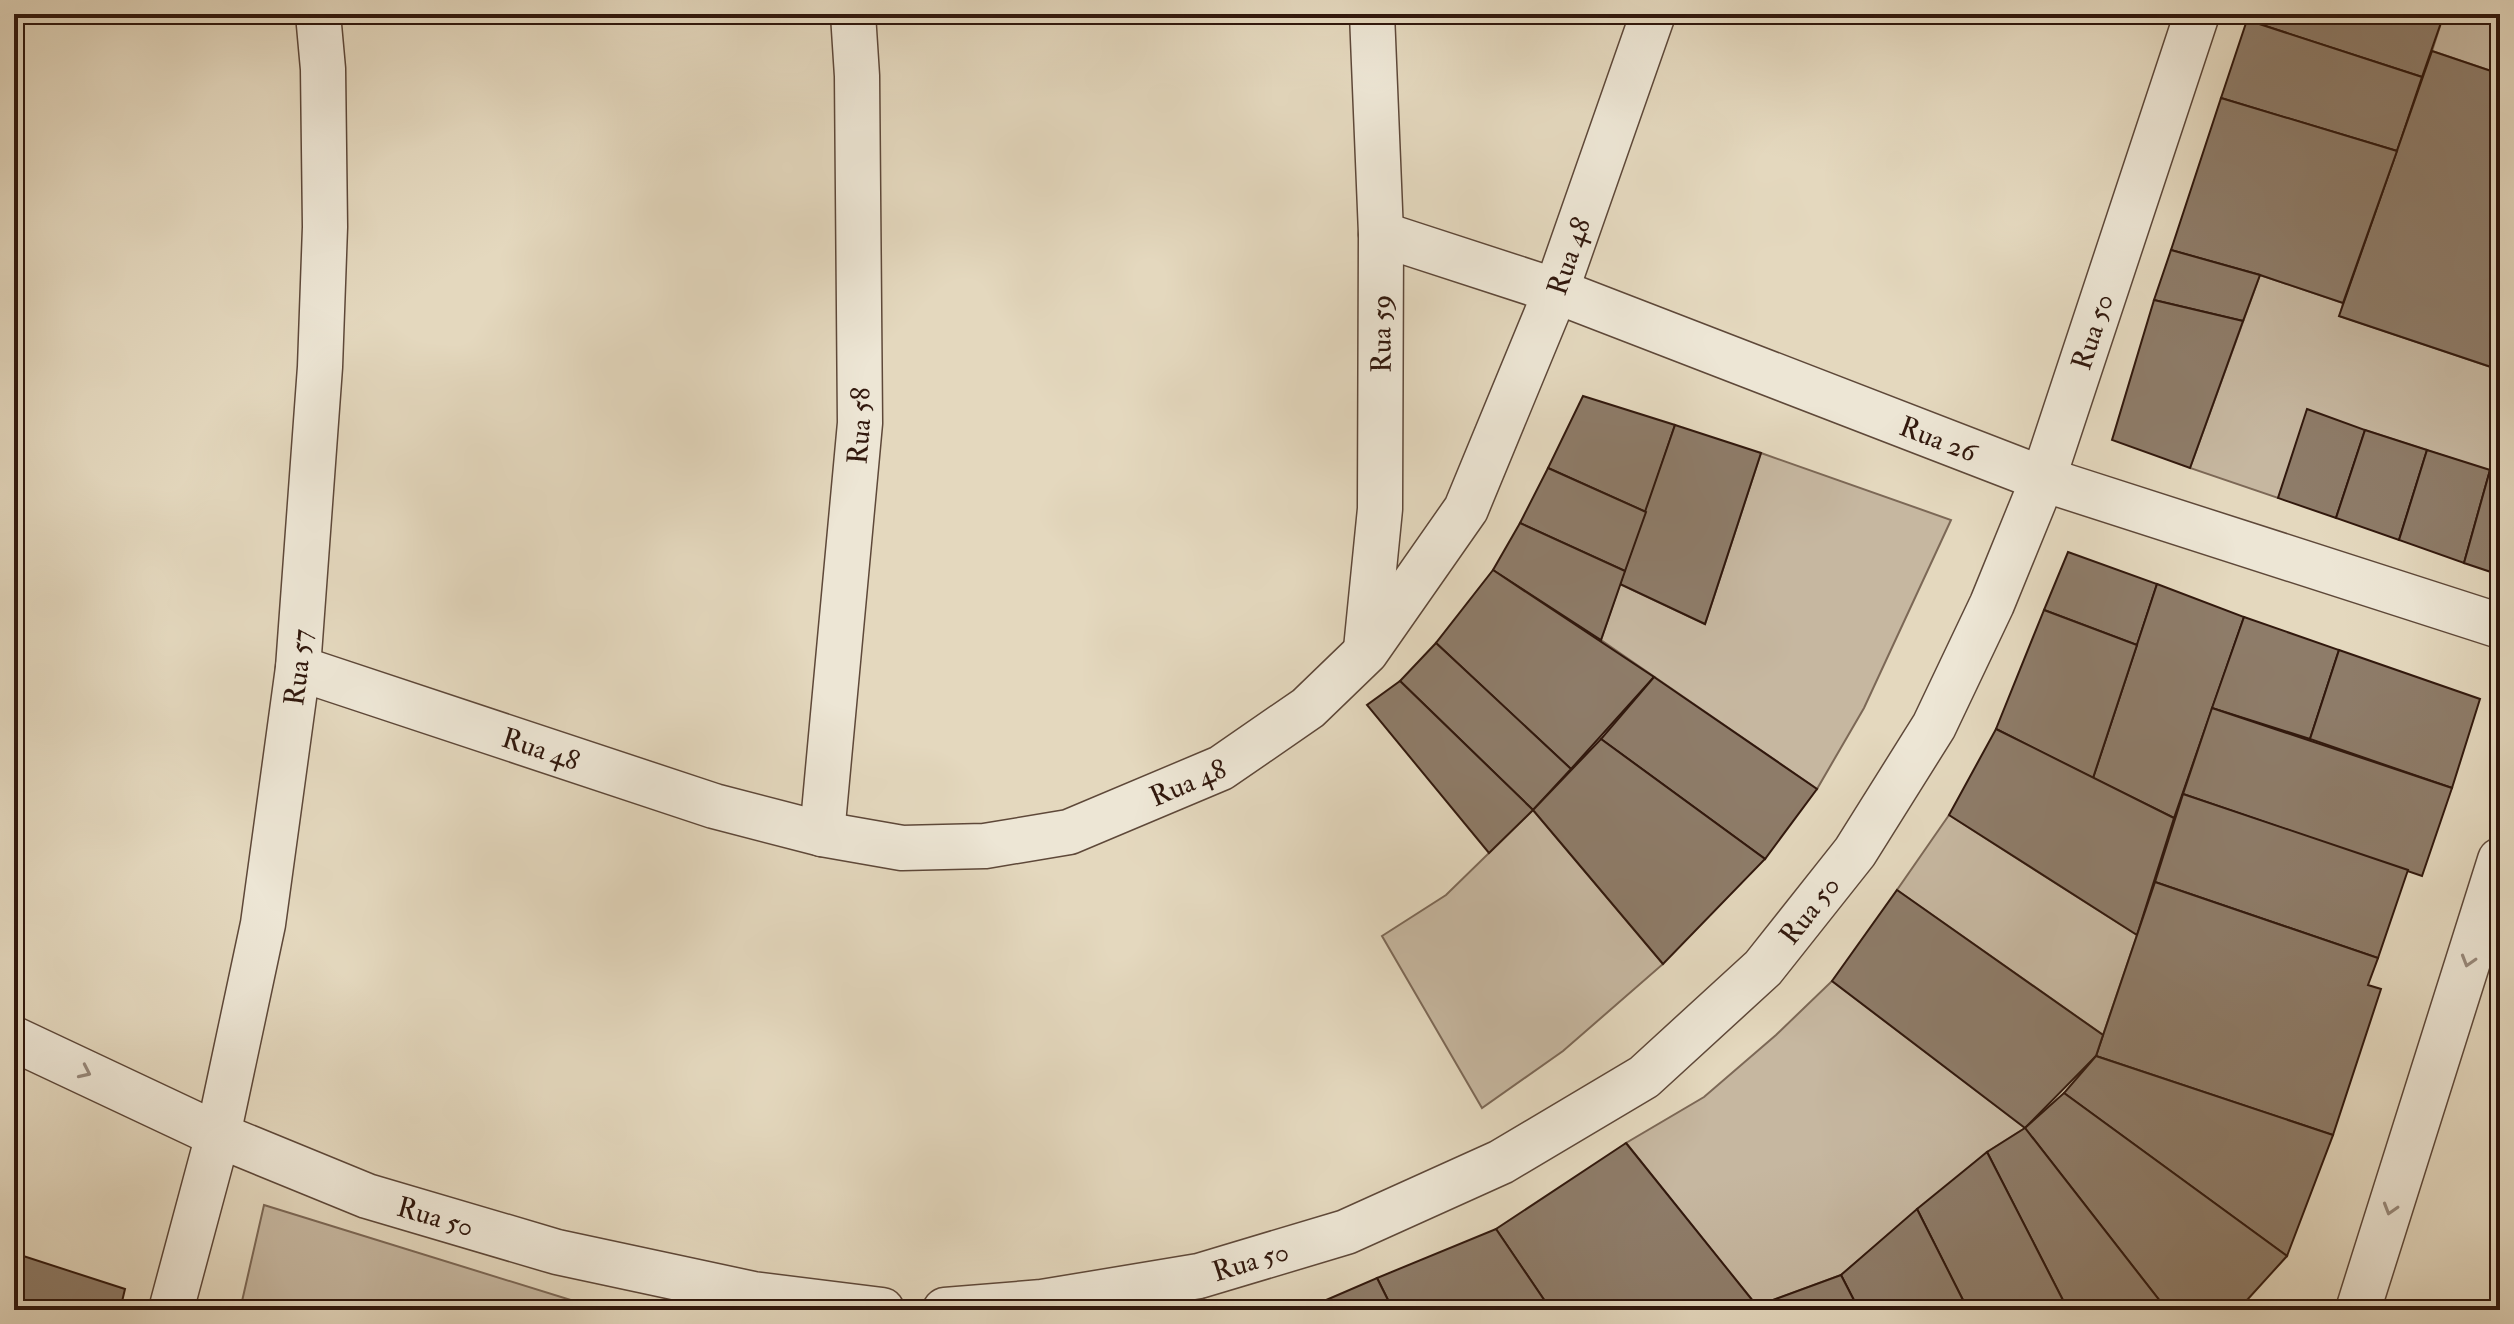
<svg xmlns="http://www.w3.org/2000/svg" width="2514" height="1324" font-family="'IM FELL Double Pica',serif">
  <rect width="100%" height="100%" fill="#e4d8be"/>
  <filter id="stains"><feTurbulence type="fractalNoise" baseFrequency=".0025" numOctaves="4"/><feColorMatrix values="0 0 0 0 .2 0 0 0 0 .09 0 0 0 0 .02 0 0 0 .5 -.17"/></filter>
  <radialGradient id="worn" r=".72"><stop offset=".6" stop-color="#630" stop-opacity="0"/><stop offset="1" stop-color="#630" stop-opacity=".3"/></radialGradient>
  <g fill="#c6b7a0" stroke="#7c6856" stroke-width="2">
    <path d="M2444,14H2500V74L2432,51Z"/>
    <path d="M2260,275L2343,303L2340,316L2500,370V474L2365,430L2278,498L2190,468Z"/>
    <path d="M1761,453L1951,520L1864,708L1817,789L1601,640L1620,584L1705,624Z"/>
    <path d="M1533,810L1663,964L1563,1051L1482,1108L1382,936L1446,895Z"/>
    <path d="M1949,815L2137,935L2103,1035L1897,890Z"/>
    <path d="M1832,981L2025,1128L1987,1152L1841,1275L1757,1306L1626,1143L1704,1097L1776,1035Z"/>
    <path d="M264,1205L603,1310H240Z"/>
  </g>
  <g fill="#8e7c69" stroke="#31180d" stroke-width="2">
    <path d="M2249,14H2444L2422,77L2247,20Z"/>
    <path d="M2247,20L2422,77L2397,151L2221,98Z"/>
    <path d="M2432,51L2500,74V370L2339,316Z"/>
    <path d="M2221,98L2397,151L2343,303L2260,275L2171,250Z"/>
    <path d="M2171,250L2260,275L2243,321L2154,300Z"/>
    <path d="M2154,300L2243,321L2190,468L2112,440Z"/>
    <path d="M1583,396L1675,425L1646,512L1548,468Z"/>
    <path d="M2307,409L2365,430L2336,518L2278,498Z"/>
    <path d="M1675,425L1761,453L1705,624L1620,584Z"/>
    <path d="M2365,430L2427,450L2399,540L2336,518Z"/>
    <path d="M2427,450L2490,470L2464,563L2399,540Z"/>
    <path d="M1548,468L1646,512L1625,571L1520,523Z"/>
    <path d="M2490,470L2500,474V575L2464,563Z"/>
    <path d="M1520,523L1625,571L1601,640L1493,570Z"/>
    <path d="M2068,552L2157,584L2137,645L2044,610Z"/>
    <path d="M1493,570L1654,677L1571,769L1436,643Z"/>
    <path d="M2157,584L2244,617L2174,818L2093,778Z"/>
    <path d="M2044,610L2137,645L2093,778L1996,729Z"/>
    <path d="M2244,617L2339,650L2310,739L2212,708Z"/>
    <path d="M1436,643L1571,769L1533,810L1400,681Z"/>
    <path d="M2339,650L2480,699L2452,788L2310,739Z"/>
    <path d="M1654,677L1817,789L1765,859L1601,739Z"/>
    <path d="M1400,681L1533,810L1489,853L1367,705Z"/>
    <path d="M2212,708L2452,788L2422,876L2183,794Z"/>
    <path d="M1996,729L2174,818L2137,935L1949,815Z"/>
    <path d="M1601,739L1765,859L1663,964L1533,810Z"/>
    <path d="M2183,794L2408,870L2378,958L2155,882Z"/>
    <path d="M2155,882L2378,958L2368,985L2381,989L2333,1135L2096,1056Z"/>
    <path d="M1897,890L2103,1035L2096,1056L2025,1128L1832,981Z"/>
    <path d="M2096,1056L2333,1135L2287,1256L2064,1093Z"/>
    <path d="M2064,1093L2287,1256L2248,1299L2233,1310H2167L2025,1128Z"/>
    <path d="M2025,1128L2167,1310H2068L1987,1152Z"/>
    <path d="M1626,1143L1757,1306L1749,1310H1551L1496,1229Z"/>
    <path d="M1987,1152L2068,1310H1968L1917,1209Z"/>
    <path d="M1917,1209L1968,1310H1859L1841,1275Z"/>
    <path d="M1496,1229L1551,1310H1393L1377,1278Z"/>
    <path d="M14,1253L125,1289L120,1310H14Z"/>
    <path d="M1841,1275L1859,1310H1765L1762,1304Z"/>
    <path d="M1377,1278L1393,1310H1303Z"/>
  </g>
  <g fill="none" stroke-linecap="round" stroke-linejoin="round">
    <g stroke="#5e4839" stroke-width="47">
      <g id="minor">
        <path id="s1" d="M1381,234L1556,291L2043,479L2500,626"/>
        <path id="s2" d="M1366,649L1380,509L1381,234L1372,14"/>
        <path id="s3" d="M298,668L714,806L822,834L902,848L985,846L1069,832L1221,768L1308,708L1366,652L1466,509L1556,291L1653,14"/>
        <path id="s4" d="M822,834L860,423L857,76L853,14"/>
        <path id="s5" d="M14,1039L218,1135L367,1196L557,1252L753,1294L882,1310"/>
        <path id="s6" d="M171,1310L218,1135L263,924L298,668L320,367L325,227L323,69L318,14"/>
        <path id="s7" d="M945,1310L1042,1302L1199,1276L1346,1232L1501,1162L1644,1077L1763,968L1855,852L1934,726L1992,604L2043,479L2197,14"/>
        <path d="M2358,1310L2500,860"/>
      </g>
    </g>
    <use href="#minor" stroke="#ede6d5" stroke-width="44"/>
  </g>
  <defs><path id="oneway-chevron" d="M-2-3.5L2.5 0L-2 3.5" fill="none" stroke-width="1.6" stroke-linecap="round" stroke-linejoin="round" transform="scale(2)"/></defs>
  <g stroke="#98897b">
    <use href="#oneway-chevron" transform="translate(2468 961) rotate(107)"/>
    <use href="#oneway-chevron" transform="translate(85 1072) rotate(25)"/>
    <use href="#oneway-chevron" transform="translate(2390 1209) rotate(107)"/>
  </g>
  <g text-anchor="middle" stroke-width="6" stroke-linejoin="round" paint-order="stroke">
    <g font-size="28" fill="#31180d" stroke="#ede6d5">
      <text dy="10" stroke="none"><textPath href="#s3" startOffset="1598">Rua 48</textPath></text>
      <text dy="10" stroke="none"><textPath href="#s7" startOffset="1630">Rua 50</textPath></text>
      <text dy="10" stroke="none"><textPath href="#s2" startOffset="316">Rua 59</textPath></text>
      <text dy="10" stroke="none"><textPath href="#s4" startOffset="410">Rua 58</textPath></text>
      <text dy="10" stroke="none"><textPath href="#s1" startOffset="594">Rua 26</textPath></text>
      <text dy="10" stroke="none"><textPath href="#s6" startOffset="656">Rua 57</textPath></text>
      <text dy="10" stroke="none"><textPath href="#s3" startOffset="256">Rua 48</textPath></text>
      <text dy="10" stroke="none"><textPath href="#s3" startOffset="928">Rua 48</textPath></text>
      <text dy="10" stroke="none"><textPath href="#s7" startOffset="982">Rua 50</textPath></text>
      <text dy="10" stroke="none"><textPath href="#s5" startOffset="458">Rua 50</textPath></text>
      <text dy="10" stroke="none"><textPath href="#s7" startOffset="310">Rua 50</textPath></text>
    </g>
  </g>
  <rect width="2514" height="1324" fill="none" stroke="#e4d8be" stroke-width="48"/>
  <rect x="16" y="16" width="2482" height="1292" fill="none" stroke="#31180d" stroke-width="4"/>
  <rect x="24" y="24" width="2466" height="1276" fill="none" stroke="#31180d" stroke-width="2"/>
  <rect width="100%" height="100%" filter="url(#stains)"/>
  <rect width="100%" height="100%" fill="url(#worn)"/>
</svg>
